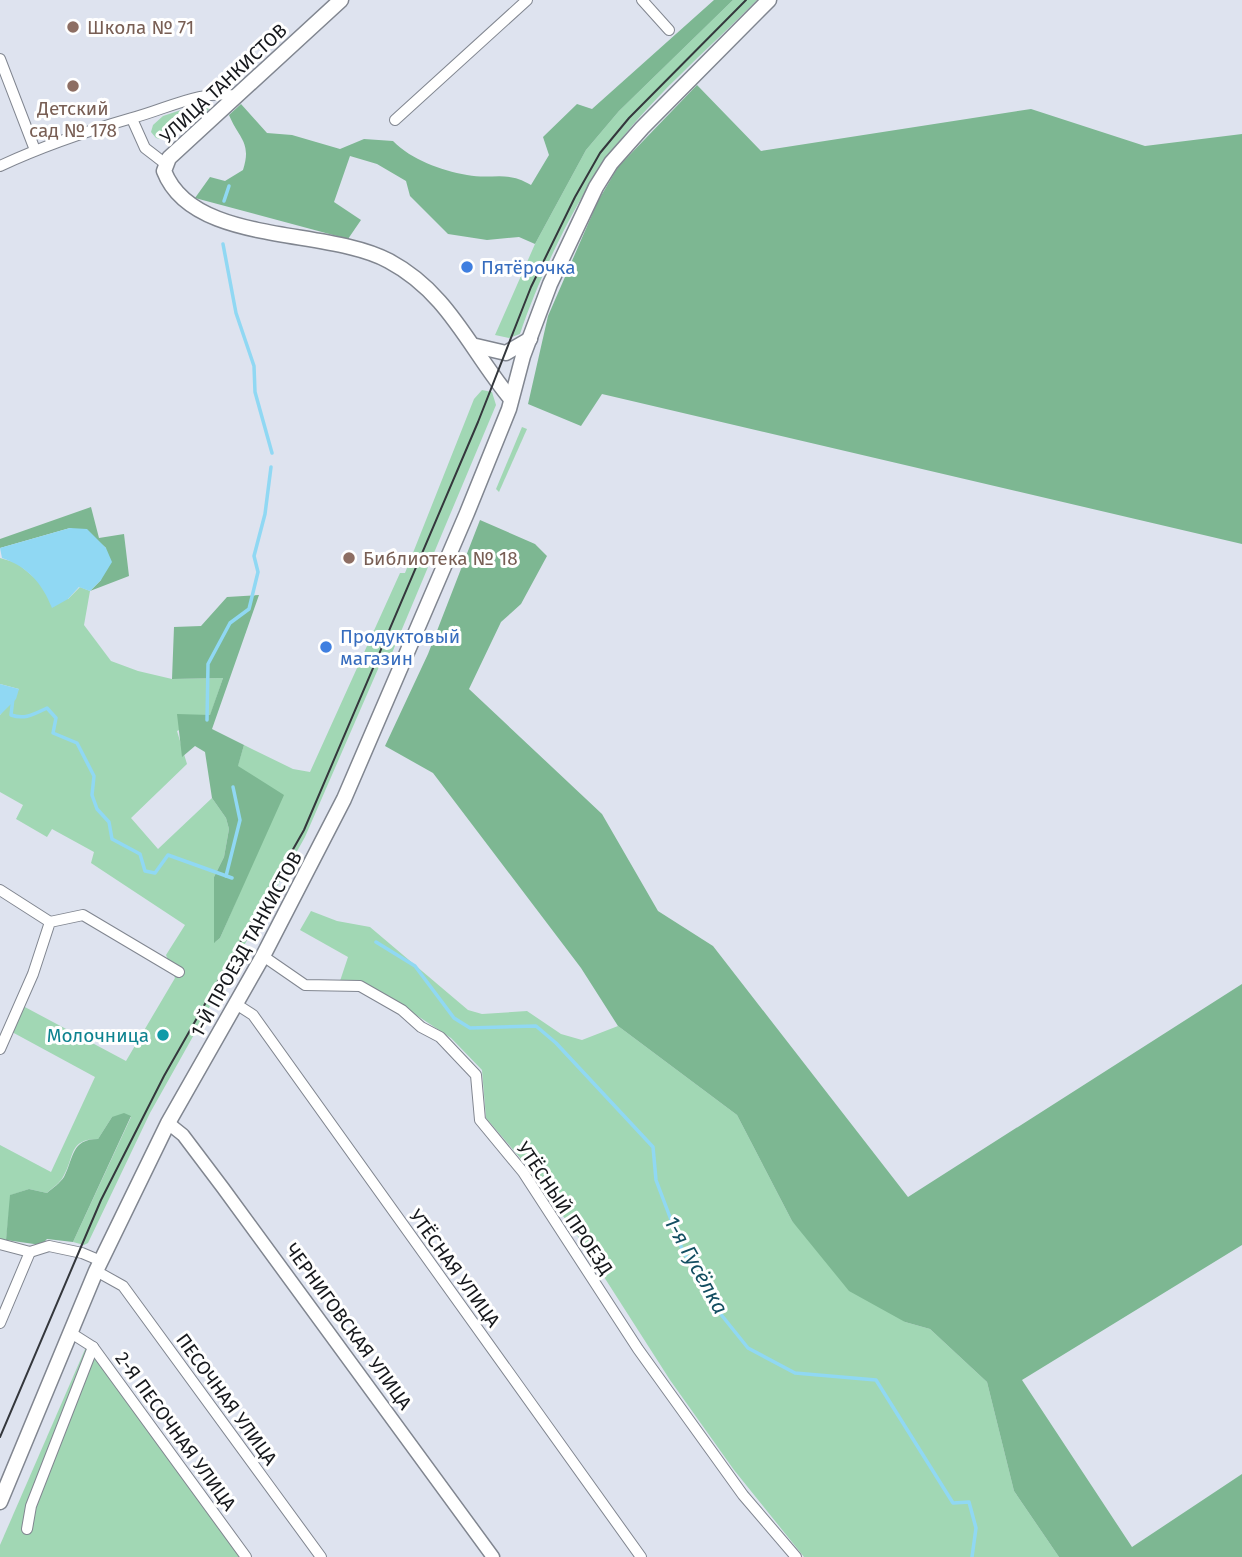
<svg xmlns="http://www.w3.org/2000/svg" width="1242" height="1557" font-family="'Fira Sans',sans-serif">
  <rect width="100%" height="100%" fill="#dee3ef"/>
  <g fill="#a1d7b4">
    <path d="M733,0H757C707,51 648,100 607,158C573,205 538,280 520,334L509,338L495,335L535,244L586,150L619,111Z"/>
    <path d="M208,101L212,107C197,118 175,144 156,138L151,132L153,125L163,116Z"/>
    <path d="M482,390L492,392L496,405L392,653H385L305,837L150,1113L88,1243L84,1245L73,1242L131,1117H112L98,1139C68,1139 75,1157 63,1177C60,1183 52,1188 47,1193L29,1189L11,1195L6,1240H0V1145L51,1172L95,1077L12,1032L23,1006L126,1061L175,978L166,955L185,925L91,863L94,852L52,829L47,837L16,819L23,805L0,792V715L19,689L0,684V558L17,563L43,585L68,599L80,587L90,591L84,625L111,661L138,671L172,679L223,678L210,716L177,731L187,764L131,818L158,849L212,798L226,818L229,829L224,857L214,877L215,942L220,938L237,899L238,765L244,745L293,769L310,772L400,573H405L474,399Z"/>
    <path d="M522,427L527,429L499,492L496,489Z"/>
    <path d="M311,911L337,921L370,927L468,1010L482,1014L527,1011L561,1034L582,1040L618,1026L737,1115L792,1221L905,1322L930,1329L987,1382L1014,1491L1059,1557H804L734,1470L670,1380L581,1241L527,1166L486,1118L482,1070L451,1038L404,1007L362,984L340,981L348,957L300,930Z"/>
    <path d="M86,1347H91L241,1557H0V1545Z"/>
  </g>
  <g fill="#7db792">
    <path d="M714,0H733L619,111L586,150L535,244L519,237L487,240L448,234L410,196L406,181L377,164L350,156L334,202L361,220L348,239L195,198L210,177L225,181L243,170C252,142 239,139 229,115L241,104L267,133L292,135L340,149L364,139L393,141C412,160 440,170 467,175C493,180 506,170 531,185L549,155L543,137L577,104L592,109Z"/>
    <path d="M697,85L761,151L1031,109L1145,146L1242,134V544L602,394L581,426L528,404L548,316L598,201L618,167Z"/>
    <path d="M91,507L99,538L124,534L129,576L90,591L101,580L106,548L93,537L70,528L0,548V558V539Z"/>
    <path d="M480,520L535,544L547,556L521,604L501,622L469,689L602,814L658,911L713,946L908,1197L1242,984V1245L1022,1380L1132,1547L1242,1474V1557H1059L1014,1491L987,1382L930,1329L905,1322L849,1291L792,1221L737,1115L618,1026L581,968L433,773L385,746L428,654Z"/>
    <path d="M259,595L212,729L244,745L238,766L284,795L220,938L214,943V877L224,857L229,829L226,818L212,798L205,752L195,746L182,757L177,714L210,715L223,678L172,679L174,627L201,626L227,597Z"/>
    <path d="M124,1113L131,1116L73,1242L47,1239L41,1245L6,1240L10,1195L29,1189L47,1193C53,1188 60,1183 64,1177C74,1158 71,1139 98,1139L112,1117Z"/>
  </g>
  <g fill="#90d8f3">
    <path d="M70,528L87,529L106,548L112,562L101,580L90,591L79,587L68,599L52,608C42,583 28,567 2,558L0,548Z"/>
    <path d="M0,684L19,689L16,699L0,715Z"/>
  </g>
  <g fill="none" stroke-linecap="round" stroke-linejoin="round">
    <g stroke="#90d8f3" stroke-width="3.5">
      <path d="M224,201L229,186"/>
      <path d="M223,244L236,313L254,366L255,392L272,453"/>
      <path d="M13,698L11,715C25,720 34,714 47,708L56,718L53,733L77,743L94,776L92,795L97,809L109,822L112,839L140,854L145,871L155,873L168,855L232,878"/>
      <path d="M207,720L208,664L230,623L249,609L258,572L254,556L265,514L271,467"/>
      <path d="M226,876L240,820L233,787"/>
      <path d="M376,942L415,966L454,1018L470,1028L536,1026L556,1043L653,1147L656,1180L682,1249L719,1312L748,1348L795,1373L876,1380L953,1503L969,1502L976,1528L972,1557"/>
    </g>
    <g stroke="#818690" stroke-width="12">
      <g id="minor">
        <path d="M642,0L669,30"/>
        <path d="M0,59L35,150"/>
        <path d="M132,119L145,148L167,165"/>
        <path d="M395,120L527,0"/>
        <path d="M0,166C43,146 87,131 132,118C167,109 201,89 236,96"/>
        <path d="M0,890L50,922"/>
        <path d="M263,956L305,985L360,986L402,1010L421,1027L440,1037L476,1075L480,1120L523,1172L638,1349L743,1495L796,1557"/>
        <path d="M236,1004L253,1015L641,1557"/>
        <path d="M0,1049L33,974L50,922L83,915L179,972"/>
        <path d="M0,1244L30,1252L49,1246L82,1253L101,1261"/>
        <path d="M96,1271L123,1286L321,1557"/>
        <path d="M0,1323L30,1252"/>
        <path d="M71,1333L93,1347L246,1557"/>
        <path d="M27,1529L31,1506L93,1347"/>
      </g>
    </g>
    <g stroke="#818690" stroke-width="15">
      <path id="tertiary" d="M168,1123L183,1135L223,1188L493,1557"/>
    </g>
    <g stroke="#818690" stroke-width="17">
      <g id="secondary">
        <path d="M341,0L169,158L164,171C193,246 327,227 389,261C449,293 470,350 511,399"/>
        <path d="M476,346L506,353L530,339"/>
        <path d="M0,1502L96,1271L168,1123L263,956L344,799L467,513L509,409L523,356L550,284L596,187L611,163L642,128L769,0"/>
      </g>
    </g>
    <use href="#minor" stroke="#fff" stroke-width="10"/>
    <use href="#tertiary" stroke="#fff" stroke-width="12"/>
    <use href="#secondary" stroke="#fff" stroke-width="14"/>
    <path stroke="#34373c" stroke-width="2" d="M0,1437L101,1200L164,1076L304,830L478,422L531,287L575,197L600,153L629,118L746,0"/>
  </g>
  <g fill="#8d6e63" stroke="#fff" stroke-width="2.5">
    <circle cx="73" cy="27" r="7"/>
    <circle cx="73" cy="86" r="7"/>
    <circle cx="349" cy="558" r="7"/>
  </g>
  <g fill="#3f7fe0" stroke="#fff" stroke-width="2.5">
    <circle cx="467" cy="267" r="7"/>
    <circle cx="326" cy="647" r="7"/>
  </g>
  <circle fill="#0f9aa8" stroke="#fff" stroke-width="2.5" cx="163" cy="1035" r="7"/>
  <g text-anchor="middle" stroke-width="6" stroke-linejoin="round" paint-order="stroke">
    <g font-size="19" fill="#785e54" stroke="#fff" text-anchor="start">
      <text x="87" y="34">Школа № 71</text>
      <text x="73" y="115" text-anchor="middle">Детский<tspan x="73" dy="22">сад № 178</tspan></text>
      <text x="363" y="565">Библиотека № 18</text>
    </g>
    <g font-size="19" fill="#16181c" stroke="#fff">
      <text transform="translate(223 83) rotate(-43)" y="7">УЛИЦА ТАНКИСТОВ</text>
      <text transform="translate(246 944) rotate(-61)" y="7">1-Й ПРОЕЗД ТАНКИСТОВ</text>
      <text transform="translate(565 1208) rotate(56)" y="7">УТЁСНЫЙ ПРОЕЗД</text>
      <text transform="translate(455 1268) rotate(54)" y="7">УТЁСНАЯ УЛИЦА</text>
      <text transform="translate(349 1326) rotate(54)" y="7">ЧЕРНИГОВСКАЯ УЛИЦА</text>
      <text transform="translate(227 1399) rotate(54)" y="7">ПЕСОЧНАЯ УЛИЦА</text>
      <text transform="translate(176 1431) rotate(54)" y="7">2-Я ПЕСОЧНАЯ УЛИЦА</text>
    </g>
    <g font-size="19" fill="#366cbe" stroke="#fff" text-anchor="start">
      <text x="481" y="274">Пятёрочка</text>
      <text x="340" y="643">Продуктовый<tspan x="340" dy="22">магазин</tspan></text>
    </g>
    <g font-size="19" fill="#0d838f" stroke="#fff" text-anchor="end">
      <text x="149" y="1042">Молочница</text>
    </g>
    <g font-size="21" font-style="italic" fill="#134e61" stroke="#fff">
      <text transform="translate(696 1265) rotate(61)" y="7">1-я Гусёлка</text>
    </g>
  </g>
</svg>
